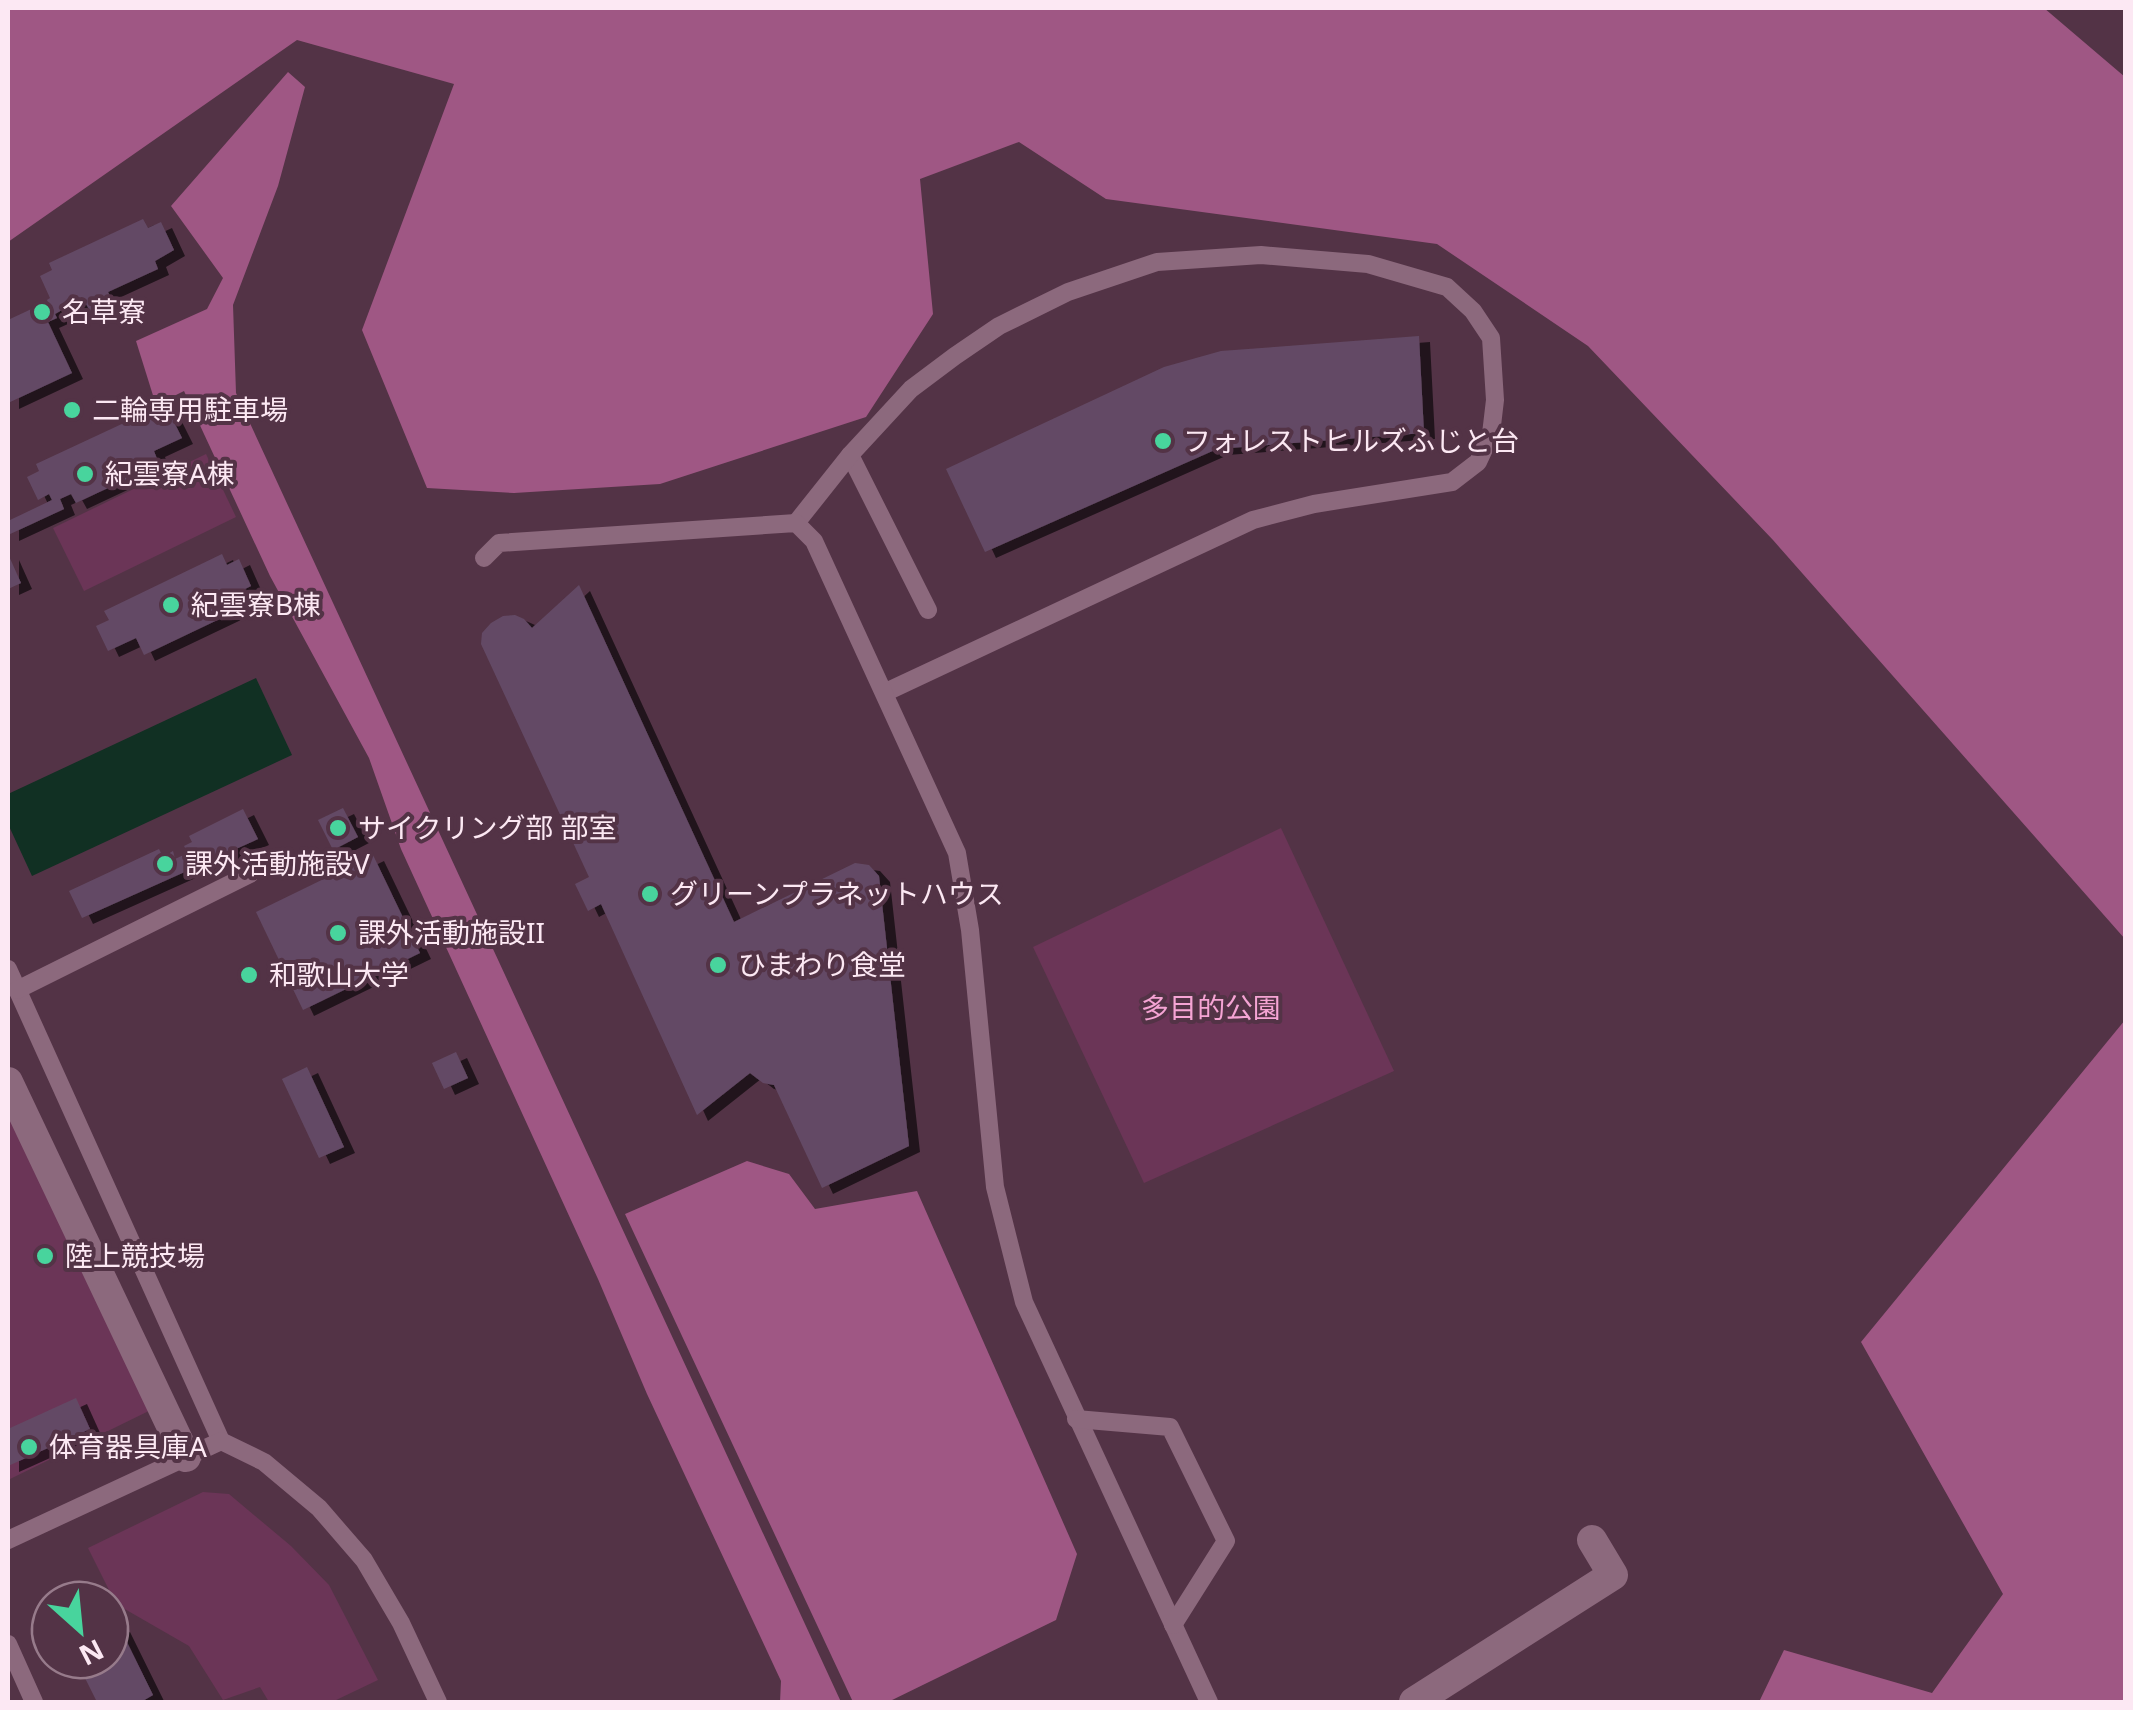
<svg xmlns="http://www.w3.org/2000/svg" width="2133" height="1710" font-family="'Noto Sans','Noto Sans JP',sans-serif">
  <defs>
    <filter id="shadow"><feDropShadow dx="11" dy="6" stdDeviation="0" flood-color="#0009"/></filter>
  </defs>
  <rect width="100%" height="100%" fill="#533346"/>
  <g fill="#6b3557">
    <path d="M206,454L236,517L84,591L53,528Z"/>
    <path d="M1281,828L1394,1071L1144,1183L1033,947Z"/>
    <path d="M8,1107L159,1406L8,1480Z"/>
    <path d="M203,1492L229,1494L291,1546L329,1585L378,1680L332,1702H269L260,1687L223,1700L189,1646L116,1604L88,1548Z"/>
  </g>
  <g fill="#9f5784">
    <path d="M8,8H2044L2125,77V939L1773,540L1588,346L1437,244L1106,199L1019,142L920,179L933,314L866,417L660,484L514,493L427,488L362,330L454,84L297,40L8,242Z"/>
    <path d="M288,72L305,87L278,186L233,305L236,393L841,1702H780L781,1681L647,1394L598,1279L401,849L369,758L270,576L184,391L156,405L136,341L207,309L223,278L171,206Z"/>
    <path d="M2125,1020V1702H1759L1784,1650L1932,1693L2003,1594L1861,1342Z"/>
    <path d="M747,1161L789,1174L815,1209L917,1191L1077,1554L1056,1620L888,1702H853L625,1214Z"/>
  </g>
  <path fill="#113023" d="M256,678L292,755L32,876L8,824V794Z"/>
  <g fill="#634a65" filter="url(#shadow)">
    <path d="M143,219L148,228L161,222L174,250L155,261L158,269L108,292L114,304L93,316L86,304L64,314L62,310L55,314L57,318L48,322L72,373L8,403V320L40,305L41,309L49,305L47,300L50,298L40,276L52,270L49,263Z"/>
    <path d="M1419,336L1424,433L1217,449L985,552L946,469L1164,367L1221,351Z"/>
    <path d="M154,409L157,417L169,412L182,438L154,451L159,464L76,503L71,494L60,499L64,509L8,535V521L52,500L49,494L38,500L27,477L39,471L36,464Z"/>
    <path d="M8,554L21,583L8,589Z"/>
    <path d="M222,554L227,565L239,559L251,586L223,600L230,614L144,655L136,638L108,651L96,626L109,620L104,611Z"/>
    <path d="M579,585L734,922L855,863L869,865L879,876L909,1146L822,1188L774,1085L763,1083L750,1073L697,1115L601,904L588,911L575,884L589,877L481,644L482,633L491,623L503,616L515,615L524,619L532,628Z"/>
    <path d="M343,808L358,837L333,850L318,820Z"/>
    <path d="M243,809L258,839L82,918L69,891L159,849L163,857L173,851L175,859L188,853L184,846L192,842L189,836Z"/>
    <path d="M373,855L420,953L303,1010L256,912Z"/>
    <path d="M456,1052L468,1078L444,1089L432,1063Z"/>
    <path d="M307,1067L344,1147L319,1158L282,1079Z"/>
    <path d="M76,1398L90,1429L8,1466V1429Z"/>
    <path d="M119,1626L153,1695L141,1702H97L76,1660H110V1630Z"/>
  </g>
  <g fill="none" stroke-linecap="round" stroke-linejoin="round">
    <g stroke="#8c697d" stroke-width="18">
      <path d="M850,455L928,610"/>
      <path d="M796,523L850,455L911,389L955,356L999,326L1068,292L1157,262L1261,255L1368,264L1447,287L1473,311L1491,338L1495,400L1491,434L1478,462L1452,482L1314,504L1253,520L886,692"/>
      <path d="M484,558L499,543L796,523L814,541L957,853L970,930L995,1187L1024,1302L1209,1702"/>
      <path d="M8,969L221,1441"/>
      <path d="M17,990L250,874"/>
      <path d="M1076,1419L1170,1427L1226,1541L1173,1625"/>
      <path d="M8,1540L221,1441L264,1462L319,1508L364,1560L401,1623L438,1702"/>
      <path d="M8,1644L34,1702"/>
    </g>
    <g stroke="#8c697d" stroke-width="30">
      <path d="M8,1082L186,1457"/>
      <path d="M1414,1702L1613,1575L1592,1540"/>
    </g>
  </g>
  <g fill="#48d49d" stroke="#533346" stroke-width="4">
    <circle cx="42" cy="312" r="10"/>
    <circle cx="72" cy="410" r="10"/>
    <circle cx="1163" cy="441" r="10"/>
    <circle cx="85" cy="474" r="10"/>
    <circle cx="171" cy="605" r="10"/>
    <circle cx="338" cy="828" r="10"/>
    <circle cx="165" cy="864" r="10"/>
    <circle cx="650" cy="894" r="10"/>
    <circle cx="338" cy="933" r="10"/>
    <circle cx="718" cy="965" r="10"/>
    <circle cx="249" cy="975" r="10"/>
    <circle cx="45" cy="1256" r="10"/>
    <circle cx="29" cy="1447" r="10"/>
  </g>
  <g text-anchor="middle" stroke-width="8" stroke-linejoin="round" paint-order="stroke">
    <g font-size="28" fill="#fce8f3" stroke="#533346" text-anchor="start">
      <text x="62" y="322">名草寮</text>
      <text x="92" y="420">二輪専用駐車場</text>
      <text x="1183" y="451">フォレストヒルズふじと台</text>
      <text x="105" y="484">紀雲寮A棟</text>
      <text x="191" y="615">紀雲寮B棟</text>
      <text x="358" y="838">サイクリング部 部室</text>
      <text x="185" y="874">課外活動施設V</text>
      <text x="670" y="904">グリーンプラネットハウス</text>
      <text x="358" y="943">課外活動施設II</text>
      <text x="738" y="975">ひまわり食堂</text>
      <text x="269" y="985">和歌山大学</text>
      <text x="65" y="1266">陸上競技場</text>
      <text x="49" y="1457">体育器具庫A</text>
    </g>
    <g font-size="28" fill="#f5a4d4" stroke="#533346">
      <text x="1211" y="1018">多目的公園</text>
    </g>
  </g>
  <rect width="2133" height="1710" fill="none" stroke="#fce8f3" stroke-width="20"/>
  <g transform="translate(80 1630) rotate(153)"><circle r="48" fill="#533346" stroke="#977b8b" stroke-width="2.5"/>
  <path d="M0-8L18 38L0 25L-18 38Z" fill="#48d49d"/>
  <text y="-15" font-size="28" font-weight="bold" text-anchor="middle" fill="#fce8f3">N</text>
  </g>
</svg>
